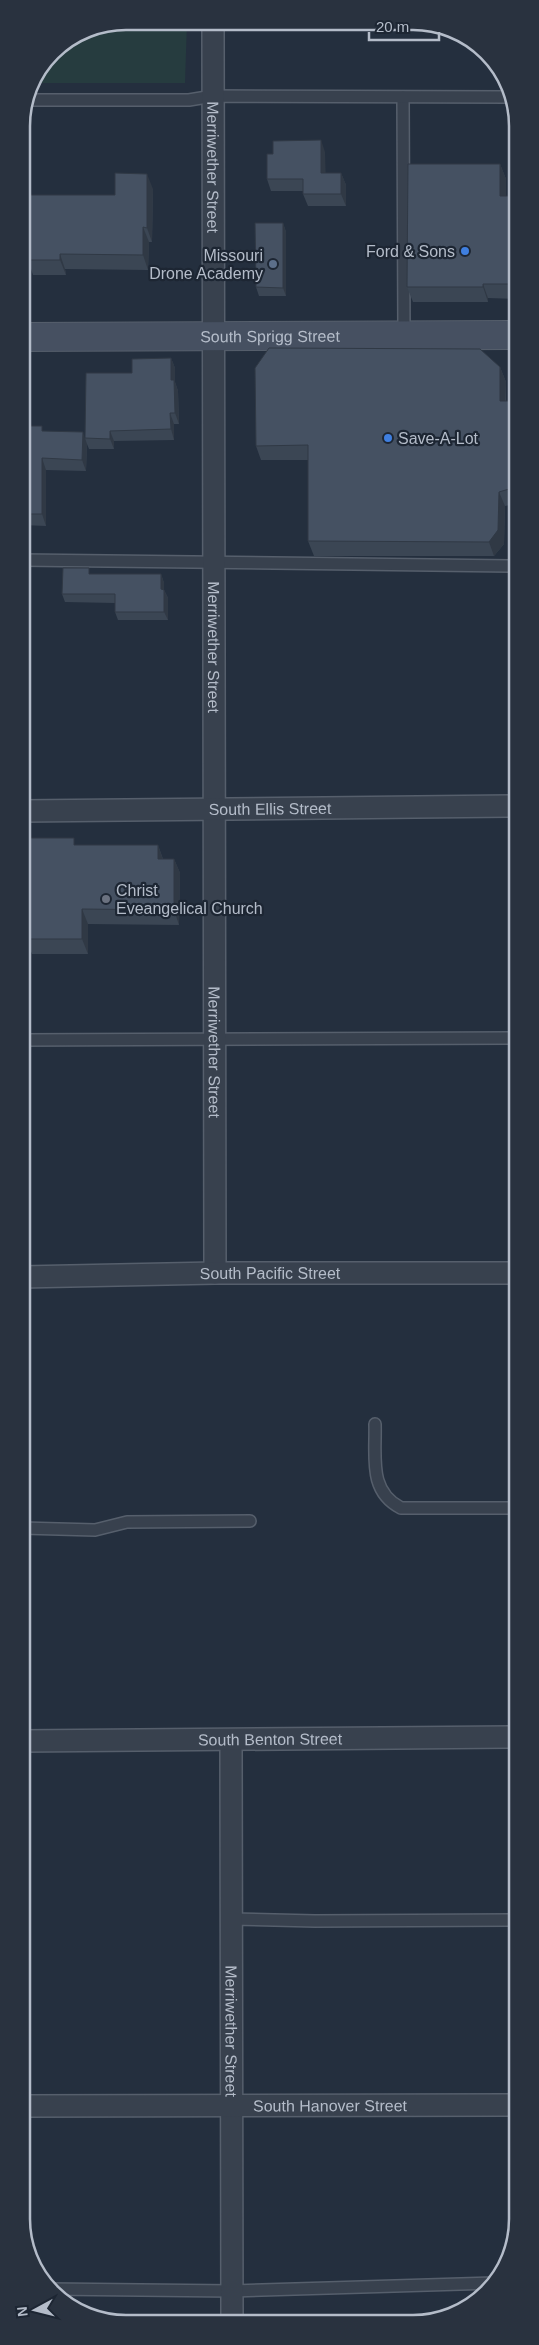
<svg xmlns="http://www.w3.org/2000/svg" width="539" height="2345" font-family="Arial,sans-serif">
  <rect width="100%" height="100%" fill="#242f3e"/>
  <path fill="#263c3f" d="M126,21L187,22L185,83H31L52,52L86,29Z"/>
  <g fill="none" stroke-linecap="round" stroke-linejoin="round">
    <g stroke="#565f6c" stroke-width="14">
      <g id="lane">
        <path d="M403,97L404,335"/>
        <path d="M27,100H189L213,96L510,97"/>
        <path d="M22,560L517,566"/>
        <path d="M22,1040L517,1038"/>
        <path d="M375,1424C376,1457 368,1491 401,1508H517"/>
        <path d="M22,1528L95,1530L127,1522L250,1521"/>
        <path d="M231,1919L315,1921L517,1920"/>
        <path d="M49,2289L232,2291L494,2283"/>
      </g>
    </g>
    <g stroke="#565f6c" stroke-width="24">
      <g id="street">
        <path id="s1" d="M213,22L215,1273"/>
        <path id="s2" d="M22,811L517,806"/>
        <path id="s3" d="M22,1277L215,1273H517"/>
        <path id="s4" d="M231,1740L232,2322"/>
        <path id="s5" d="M22,1741L517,1737"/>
        <path id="s6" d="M22,2106L518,2105"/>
      </g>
    </g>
    <g stroke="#565f6c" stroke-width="30">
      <g id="secondary">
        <path id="s7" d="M22,337L517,335"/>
      </g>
    </g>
    <use href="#lane" stroke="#38414e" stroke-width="11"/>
    <use href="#street" stroke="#38414e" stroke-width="21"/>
    <use href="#secondary" stroke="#465061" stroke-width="28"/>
  </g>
  <g fill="#3b4654">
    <rect x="274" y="22" width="31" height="2"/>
    <path d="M325,152V173H341L346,185V206H308L303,194V191H271L267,179Z"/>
    <path d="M500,164L506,179V196H517V299L488,298V302H413L407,287Z"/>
    <path d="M153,189L152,242H149L148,270L65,269L66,275H33L28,260L115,195Z"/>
    <path d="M283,223L286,232V296H259L256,287Z"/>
    <path d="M171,358L175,368V382L178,391L179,424H174V440L114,441V449H89L87,444L86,471L46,470V526L22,525V426L43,431L85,438L132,373Z"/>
    <path d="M500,367L506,382V401H509L514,416L515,504L505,506L504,544L494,556H314L308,541V460H261L256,446Z"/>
    <path d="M91,574H161L164,583V590L168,598V620H118L115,612V603L65,602L62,594Z"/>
    <path d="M77,845H158L163,859H174L180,873L179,925L88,924V954H32L26,939Z"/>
  </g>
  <g fill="#303945">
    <path d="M321,140L325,152L326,185L321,173Z"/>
    <path d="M500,164L506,179V211L500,196Z"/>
    <path d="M341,173L346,185V206L341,194Z"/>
    <path d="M147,174L153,189L152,242L147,228Z"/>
    <path d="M283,223L286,232V296L283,288Z"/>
    <path d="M143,227L149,242L148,270L143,255Z"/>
    <path d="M60,254L65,269L66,275L60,260Z"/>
    <path d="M483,284L488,298V302L483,287Z"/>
    <path d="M171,358L175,368V382L178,391L179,424L175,413L171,380Z"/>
    <path d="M500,367L506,382L505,415L500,401Z"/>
    <path d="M509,401L514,416L515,504L509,489Z"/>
    <path d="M170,413L174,424V440L171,429Z"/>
    <path d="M110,431L114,441V449L110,439Z"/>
    <path d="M83,432L87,444L86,471L82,460Z"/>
    <path d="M42,458L46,470V526L42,514Z"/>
    <path d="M499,492L505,506L504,544L494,556L489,542Z"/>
    <path d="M161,574L164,583V598L161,589Z"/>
    <path d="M164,590L168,598V620L164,612Z"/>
    <path d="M158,845L163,860L158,859Z"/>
    <path d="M174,859L180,873L179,925L174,910Z"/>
    <path d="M82,909L88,924V954L82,939Z"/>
  </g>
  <g fill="#455162" stroke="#303945">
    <path d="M321,140V173H341V194H303V179H267V154H273V141Z"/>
    <path d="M408,164H500V196H517V284H483V287H407Z"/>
    <path d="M115,173L147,174V228L143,227V255L60,254V260H28L29,195H115Z"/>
    <path d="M255,223H283V288L256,287Z"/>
    <path d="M269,348L480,349L500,367V401H509V489L499,492L498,530L489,542L308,541V445L256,446L255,368Z"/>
    <path d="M171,358V380H174L175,413H170L171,429L110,431V439L85,438L86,373H132V359Z"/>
    <path d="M22,426H42V431L83,432L82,460L42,458V514H22Z"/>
    <path d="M63,568H89V574H161V589L164,590V612H115V594H62Z"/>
    <path d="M26,838H74V845H158V859H174V910L82,909V939H26Z"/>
  </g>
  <g fill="#3f7fe0" stroke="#1d2633" stroke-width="2">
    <circle cx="465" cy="251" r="5"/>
    <circle cx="388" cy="438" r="5"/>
  </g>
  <circle fill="#5c6f8a" stroke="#1d2633" stroke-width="2" cx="273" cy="264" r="5"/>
  <circle fill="#6b7280" stroke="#1d2633" stroke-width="2" cx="106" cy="899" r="5"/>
  <g text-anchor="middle" stroke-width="4.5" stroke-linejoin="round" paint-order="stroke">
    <g font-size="16" fill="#b4bcc9" stroke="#1d2633">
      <text dy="6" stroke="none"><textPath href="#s1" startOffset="145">Merriwether Street</textPath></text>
      <text dy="6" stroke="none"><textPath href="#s7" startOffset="248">South Sprigg Street</textPath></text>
      <text dy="6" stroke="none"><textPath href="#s1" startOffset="625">Merriwether Street</textPath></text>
      <text dy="6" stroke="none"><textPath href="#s2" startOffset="248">South Ellis Street</textPath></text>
      <text dy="6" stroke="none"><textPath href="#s1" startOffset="1030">Merriwether Street</textPath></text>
      <text dy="6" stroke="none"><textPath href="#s3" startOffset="248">South Pacific Street</textPath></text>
      <text dy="6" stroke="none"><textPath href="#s5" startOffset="248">South Benton Street</textPath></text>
      <text dy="6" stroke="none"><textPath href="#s4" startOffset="291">Merriwether Street</textPath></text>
      <text dy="6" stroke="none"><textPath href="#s6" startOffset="308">South Hanover Street</textPath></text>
    </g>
    <g font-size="16" fill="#b4bcc9" stroke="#1d2633" text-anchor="end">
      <text x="455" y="257">Ford &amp; Sons</text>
      <text x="263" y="261">Missouri<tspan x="263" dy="18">Drone Academy</tspan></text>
      <text x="398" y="444" text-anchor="start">Save-A-Lot</text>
      <text x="116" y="896" text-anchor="start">Christ<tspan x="116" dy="18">Eveangelical Church</tspan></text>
    </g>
  </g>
  <path d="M0 0H539V2345H0ZM126 30H413A96 96 0 0 1 509 126V2219A96 96 0 0 1 413 2315H126A96 96 0 0 1 30 2219V126A96 96 0 0 1 126 30Z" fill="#29323f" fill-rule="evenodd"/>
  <path fill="none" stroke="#b4bcc9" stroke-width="2.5" d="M126 30H413A96 96 0 0 1 509 126V2219A96 96 0 0 1 413 2315H126A96 96 0 0 1 30 2219V126A96 96 0 0 1 126 30Z"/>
  <g transform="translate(35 2310) rotate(263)" stroke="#1d2633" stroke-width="4" paint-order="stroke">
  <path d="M0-4L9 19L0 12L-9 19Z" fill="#b4bcc9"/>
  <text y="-8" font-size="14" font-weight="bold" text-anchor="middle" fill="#b4bcc9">N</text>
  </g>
  <path d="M369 32v8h70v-8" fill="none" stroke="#b4bcc9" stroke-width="2.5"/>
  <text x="376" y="32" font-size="15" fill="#b4bcc9" stroke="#1d2633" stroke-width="4" paint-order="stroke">20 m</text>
</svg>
